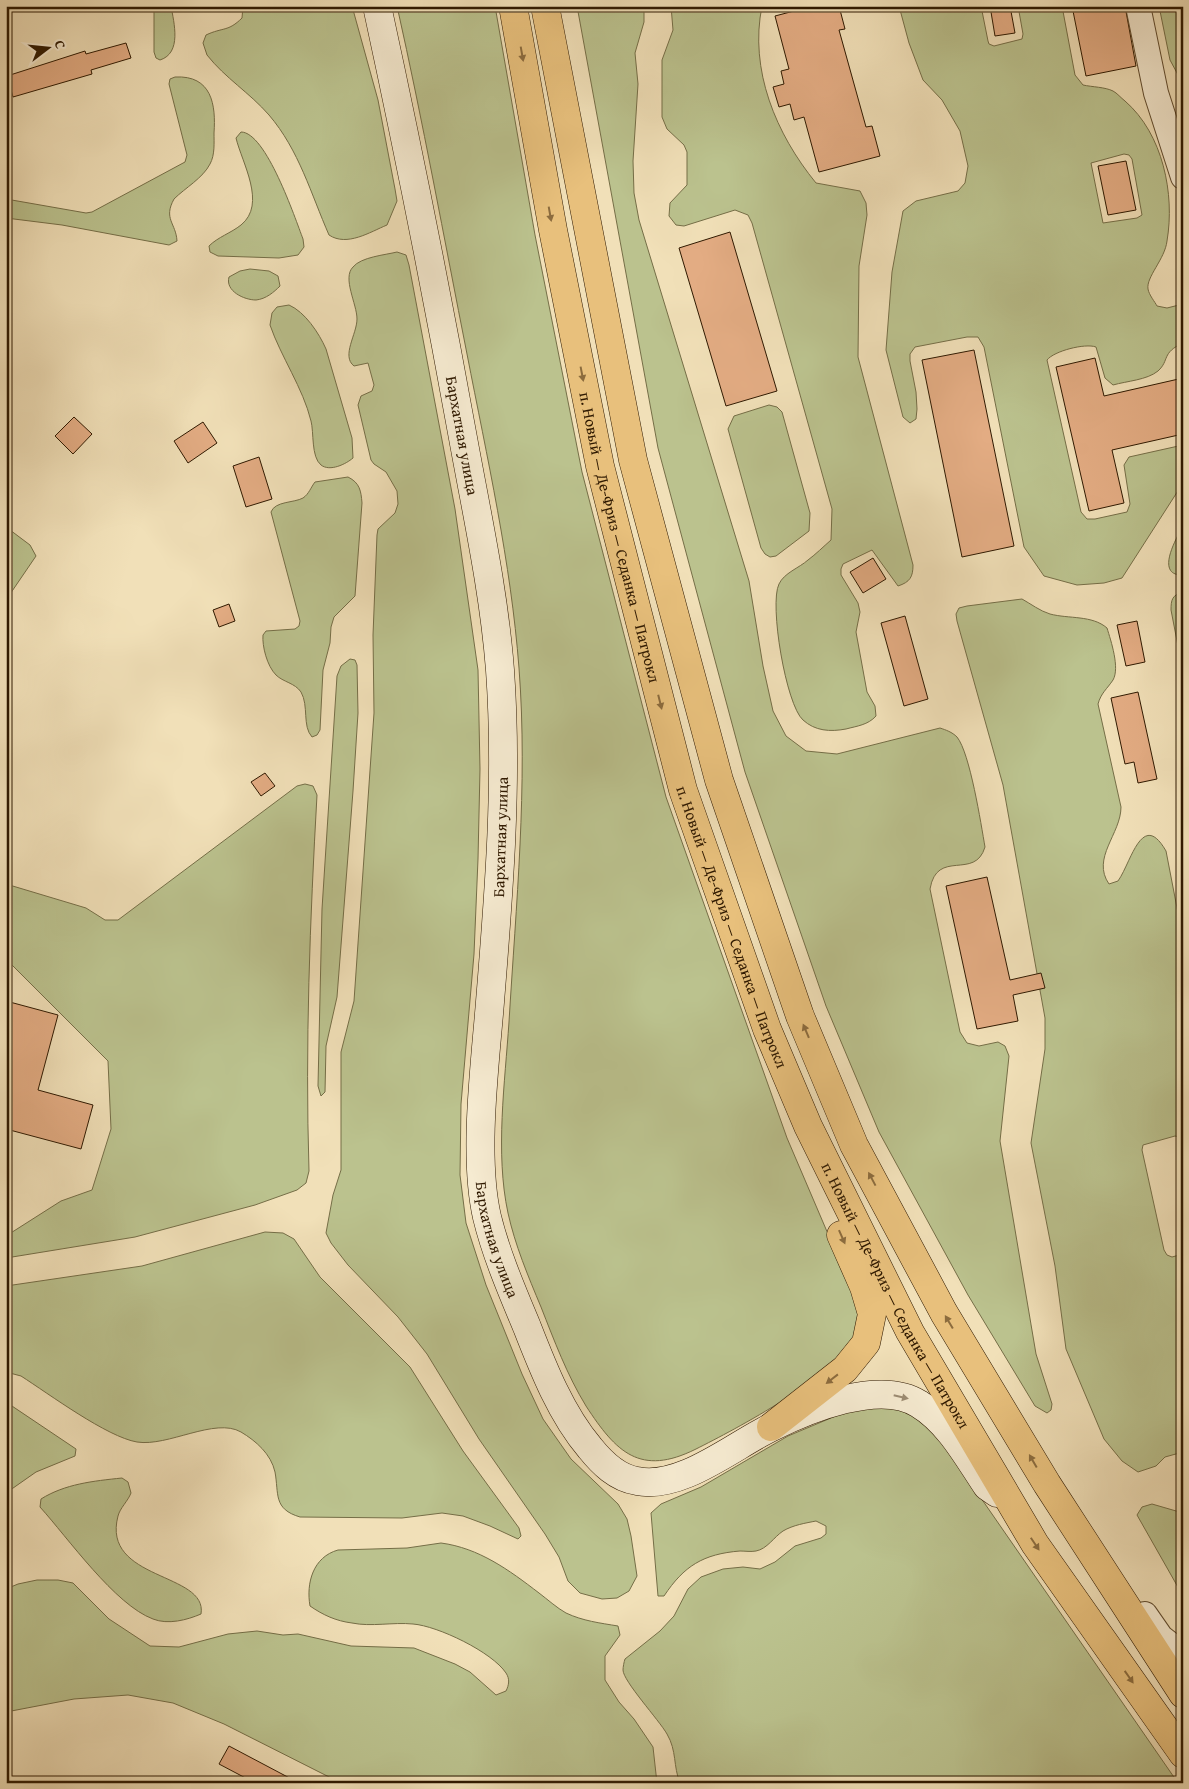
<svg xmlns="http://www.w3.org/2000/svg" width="1189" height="1789" font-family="'Gentium Book Plus',serif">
  <rect width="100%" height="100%" fill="#f1e0b8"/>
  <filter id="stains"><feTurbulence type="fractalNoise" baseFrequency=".004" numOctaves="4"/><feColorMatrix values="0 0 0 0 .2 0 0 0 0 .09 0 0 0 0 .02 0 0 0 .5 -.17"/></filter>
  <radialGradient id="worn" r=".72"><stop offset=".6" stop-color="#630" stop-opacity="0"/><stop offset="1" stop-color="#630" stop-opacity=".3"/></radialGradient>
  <g fill="#bbc28e" stroke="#756e47" fill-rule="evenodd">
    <path d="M154,6H171C174,23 182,53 160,60L156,58L154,52Z"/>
    <path d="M243,6H352L378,100L395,189L397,201L387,225C370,232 347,247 329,235C311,194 299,150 269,115C250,93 225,78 207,55L203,43L206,35C223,27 228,32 242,18Z"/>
    <path d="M397,6H495L535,235L582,472L666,797L787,1138L852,1290C857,1306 861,1318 855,1334C841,1374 734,1430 696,1449C640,1477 616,1452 586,1406C567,1375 554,1340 541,1307C528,1276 515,1245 508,1213C495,1153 505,1082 509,1022C516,905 528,785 519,668C511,563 487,457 467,354C444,238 423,122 397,6Z"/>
    <path d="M577,6H644V22L635,53L638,84L633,161L634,193L639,220L749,581L763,666L773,711L786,736L806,751L837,754L940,728C946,730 952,732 957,737C970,753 981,824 985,847C975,881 937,848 930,889L960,1032L967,1043L979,1046L998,1042L1005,1046L1009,1056L1000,1141L1036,1354L1052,1404L1051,1410L1047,1413L1035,1406L968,1295L879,1132L826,1006L745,772L658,448Z"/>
    <path d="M671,6H762C749,70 776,134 816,183L860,191L866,203L867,215L859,266L858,357L913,565C913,577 910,582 898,586L872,550L843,564L841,569V575L858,603L860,612L856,632L867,692L875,706L876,716C868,725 857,726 846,729C830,732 815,731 803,720C786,705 769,604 779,584C784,573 799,568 808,560C816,554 823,547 831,540L832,509L752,223L748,215L735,210L684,226L676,225L669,216L670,203L687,185V152L684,145L667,129L662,117V60L673,30Z"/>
    <path d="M899,6H981L988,41L989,44L994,46L1022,39L1023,34L1018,6H1062L1075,75L1083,85C1092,87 1105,87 1113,91C1117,93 1121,98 1125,101C1163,134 1175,194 1167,241C1165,259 1146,277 1148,289C1149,295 1155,302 1157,306L1167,308L1183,304V343C1161,353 1170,360 1158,371C1147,380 1127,381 1113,385L1105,378L1096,347C1085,343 1054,351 1047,360L1081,512L1087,519H1095L1127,512L1130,504L1124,465L1129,457L1183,445V483L1122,578L1104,583L1077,585L1044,576L1024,547L984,347L978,337H967L915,347L910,354V361L916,392L917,409L916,419L910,423L903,417L886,350L892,272L903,211L916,201L958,191L965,183L968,166L960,131L942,100L923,80L909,43ZM1124,154L1129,155L1132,159L1142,215L1137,218L1103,223L1091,163Z"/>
    <path d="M1159,6H1183V84L1170,60Z"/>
    <path d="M175,77C212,75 216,105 214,133C214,143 215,155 210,164C203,178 185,188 174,199C163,219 176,223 177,241L169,245L62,225L6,218V199L86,213L92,212L185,162L187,155L169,84L170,79Z"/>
    <path d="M241,132C266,132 295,218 303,239L304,247L298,255L279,258L218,256L210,252L209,246C218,237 231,233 241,225C267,204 242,163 236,138Z"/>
    <path d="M397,252L406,255L409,265L455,509L478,670L480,769L478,859L474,954L461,1104L460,1175L466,1223L486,1285L522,1374L543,1419L571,1459L618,1504L627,1519L631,1536L637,1576L629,1591L617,1598L602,1599L580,1593L568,1581L559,1557L545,1534L479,1439L427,1354L398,1317L348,1265L331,1243L326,1233L333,1195L341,1170V1052L354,1001L374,713L373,635L377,535L378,529L395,513L398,504L397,491L386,472L374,464L371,460L358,405L361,396L372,391L374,385L368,363L354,366C341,356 357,334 357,319C357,304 342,278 353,267C361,257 385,255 397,252Z"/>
    <path d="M250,269L269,271L278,276L280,286C274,292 266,299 256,300C244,300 225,291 229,277L240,271Z"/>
    <path d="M289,305C305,312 319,333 326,349L352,438L353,458C346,464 330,472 321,465C311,457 314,432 311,421C303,388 281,357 270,325L272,313L277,307Z"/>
    <path d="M769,405L777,407L782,412L810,513L809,531L776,556L770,557L765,554L761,548L728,429L734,416Z"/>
    <path d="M348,477C360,483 361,491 362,503L355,596L334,617L331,627L330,643L323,670L320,730L317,735L312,737C302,726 309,706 301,692C295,683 283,682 276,675C267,666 262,646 263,635L266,631L295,629L299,626L300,621L271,512C275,501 294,503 303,498C309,494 311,487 315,482Z"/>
    <path d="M1183,526V575C1154,576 1177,537 1183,526Z"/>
    <path d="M6,527L30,545L36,556L6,600Z"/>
    <path d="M1183,592V672L1171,610C1171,600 1172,595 1183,592Z"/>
    <path d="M1022,599C1031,604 1040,611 1050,614C1069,619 1092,615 1107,628C1111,641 1120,668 1113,680C1107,689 1101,693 1098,704L1121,807C1121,834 1091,858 1109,884L1118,881C1131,863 1142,809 1166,851L1183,939V1141L1180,1137L1175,1136L1143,1145L1142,1150L1164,1250L1167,1255L1172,1257L1183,1254V1452L1165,1457L1156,1466L1138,1472L1122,1461L1104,1439L1066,1349L1055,1266L1031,1143L1045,1049V1018L1003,785L957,621L956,614L959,608L967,606Z"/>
    <path d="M350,659L355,660L357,665L358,713L353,791L337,997L326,1046L325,1092L321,1096L318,1086L322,909L337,676L341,666Z"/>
    <path d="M305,784L313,786L317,795C310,920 305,1045 309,1171L306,1183L297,1190L255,1205L135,1237L6,1258V1236L61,1201L92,1190L111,1129L108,1061L6,959V884L86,908L105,920H118L297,786Z"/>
    <path d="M265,1232L283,1233L294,1239L320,1277L410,1367L463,1451L519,1528L521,1536L518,1539L490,1526L463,1516L442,1513L402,1518L300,1517C273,1509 279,1494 275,1472C271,1454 256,1441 241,1432C215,1417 168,1447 137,1442C107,1437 49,1394 21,1376L6,1372V1286L142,1266Z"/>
    <path d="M6,1402L76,1449L75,1456L36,1472L6,1493Z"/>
    <path d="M874,1405L911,1412L936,1433L1178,1783H680C673,1766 677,1751 667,1734C659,1720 623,1681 623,1670C623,1667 624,1662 625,1659L660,1631L674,1616L688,1589L701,1577L723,1569L743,1567L760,1569L775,1562L795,1546L821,1538L826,1534V1526L816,1521C806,1523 793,1525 783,1531C774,1537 767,1549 756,1551C751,1552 745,1551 740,1551C703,1554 684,1566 664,1596H658L651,1513L661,1504L701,1487L788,1436L850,1410Z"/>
    <path d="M122,1478L128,1482L131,1493C128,1501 120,1508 118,1516C101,1581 208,1572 201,1614C187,1620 168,1625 153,1619C115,1605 68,1538 40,1507L41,1499C65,1484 93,1481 122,1478Z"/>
    <path d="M1152,1504L1183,1513V1596L1137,1515L1142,1507Z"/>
    <path d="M441,1543C479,1548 509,1570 539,1593C547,1599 557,1608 566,1613C583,1621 600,1623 618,1626L620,1635L605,1656V1680L619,1702L634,1719L653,1747L657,1783H341L224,1724L173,1703L128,1695L74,1699L6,1712V1589L18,1584L37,1580H58L73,1583L109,1619L150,1646L179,1647L228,1634L257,1631L283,1635L298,1634L351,1646L414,1648L455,1664L470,1672L496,1695L506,1691C509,1685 510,1679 506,1673C492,1652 438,1626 413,1624C393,1622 371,1627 352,1623C336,1621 323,1615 310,1606C306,1583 313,1557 338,1550L407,1548Z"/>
  </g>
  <g fill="#e3ac83" stroke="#2f1900">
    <path d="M813,6H839L845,29L839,30L866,127L872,126L880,156L819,172L804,117L794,120L790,104L779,107L773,87L784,84L781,71L789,69L775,16Z"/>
    <path d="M990,6H1010L1015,33L995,36Z"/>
    <path d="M1072,6H1125L1136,66L1086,76Z"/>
    <path d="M126,43L131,58L91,70L92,74L13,97L7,76L85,51L86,54Z"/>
    <path d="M1126,161L1136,210L1108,215L1098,166Z"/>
    <path d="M730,232L777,391L726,406L679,248Z"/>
    <path d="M974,350L1014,546L962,557L922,360Z"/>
    <path d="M1095,358L1104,396L1183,378V434L1112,450L1124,503L1089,511L1056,367Z"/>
    <path d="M74,417L92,434L73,454L55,436Z"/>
    <path d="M203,422L217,443L188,463L174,441Z"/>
    <path d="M259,457L272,499L246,507L233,466Z"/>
    <path d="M873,558L886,579L863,593L850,572Z"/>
    <path d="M229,604L235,621L219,627L213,610Z"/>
    <path d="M905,616L928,699L904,706L881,623Z"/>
    <path d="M1137,621L1145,662L1126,666L1117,625Z"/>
    <path d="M1138,692L1157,779L1138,783L1134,762L1125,764L1111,698Z"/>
    <path d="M265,773L275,786L261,796L251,782Z"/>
    <path d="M987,877L1010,980L1041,973L1045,988L1013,995L1018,1021L977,1029L946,886Z"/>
    <path d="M6,1001L58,1015L38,1090L93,1105L81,1149L6,1129Z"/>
    <path d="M229,1746L299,1783H255L219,1764Z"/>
  </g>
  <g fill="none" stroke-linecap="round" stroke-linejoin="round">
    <g stroke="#604b2e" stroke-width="26">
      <g id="street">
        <path d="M1138,6L1156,93L1183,177"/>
        <path d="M1145,1614L1161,1637L1183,1654"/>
      </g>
    </g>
    <g stroke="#2f1900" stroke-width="29">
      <g id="secondary">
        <path id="s1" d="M377,6C408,149 437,294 463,438C477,515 494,592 500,670C508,780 499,892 490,1002C485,1065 473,1156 487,1217C496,1254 512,1291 527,1327C543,1368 561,1414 590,1448C602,1463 617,1478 637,1481C681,1490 733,1446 770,1428C808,1409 880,1379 919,1404C949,1422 968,1458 987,1486L997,1493"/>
      </g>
    </g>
    <g stroke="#2f1900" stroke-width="29">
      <g id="primary">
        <path id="s2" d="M513,6L553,230L600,466L683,790L767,1029L808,1126L910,1332L1035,1544L1183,1754"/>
        <path d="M545,6L633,460L719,780L800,1016L854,1145L944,1313L1047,1484L1183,1694"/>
        <path d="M771,1427L845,1369L866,1343L872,1314L864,1287L841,1235"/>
      </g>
    </g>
    <use href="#street" stroke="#f6ebd1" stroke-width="24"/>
    <use href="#secondary" stroke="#f6ebd1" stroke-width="28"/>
    <use href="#primary" stroke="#e8c07c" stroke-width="28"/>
  </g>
  <defs><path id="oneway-solid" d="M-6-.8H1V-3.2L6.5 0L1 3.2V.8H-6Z" transform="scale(1.25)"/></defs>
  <g fill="#8c6c3e">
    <use href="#oneway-solid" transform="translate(522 54) rotate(80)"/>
    <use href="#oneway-solid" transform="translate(550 214) rotate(80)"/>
    <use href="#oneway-solid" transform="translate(582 374) rotate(79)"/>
    <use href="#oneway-solid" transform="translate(660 702) rotate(76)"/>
    <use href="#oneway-solid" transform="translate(806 1031) rotate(-113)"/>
    <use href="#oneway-solid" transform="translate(872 1179) rotate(-118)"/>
    <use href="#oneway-solid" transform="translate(842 1237) rotate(66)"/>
    <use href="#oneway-solid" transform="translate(949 1322) rotate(-121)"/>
    <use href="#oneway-solid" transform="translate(832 1379) rotate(142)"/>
    <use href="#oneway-solid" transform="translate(1033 1461) rotate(-120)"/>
    <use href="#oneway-solid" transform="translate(1035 1544) rotate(56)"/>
    <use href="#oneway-solid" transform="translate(1129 1677) rotate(55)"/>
  </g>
  <use fill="#9c8c73" href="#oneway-solid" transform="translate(901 1397) rotate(13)"/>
  <g text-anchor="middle" stroke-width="4.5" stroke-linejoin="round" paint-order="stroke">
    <g font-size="16" fill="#2f1900" stroke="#f6ebd1">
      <text dy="6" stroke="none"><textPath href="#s1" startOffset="438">Бархатная улица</textPath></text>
      <text dy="6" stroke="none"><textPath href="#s2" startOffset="542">п. Новый — Де-Фриз — Седанка — Патрокл</textPath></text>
      <text transform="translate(500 837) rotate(-88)" y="6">Бархатная улица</text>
      <text dy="6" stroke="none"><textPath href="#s2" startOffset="948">п. Новый — Де-Фриз — Седанка — Патрокл</textPath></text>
      <text dy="6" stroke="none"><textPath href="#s1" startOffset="1248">Бархатная улица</textPath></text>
      <text dy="6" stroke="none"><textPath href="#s2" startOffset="1352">п. Новый — Де-Фриз — Седанка — Патрокл</textPath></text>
    </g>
  </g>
  <rect width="1189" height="1789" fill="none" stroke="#f1e0b8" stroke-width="25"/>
  <rect x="8" y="8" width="1174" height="1774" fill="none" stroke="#2f1900" stroke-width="2.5"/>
  <rect x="12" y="12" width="1164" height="1764" fill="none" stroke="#2f1900"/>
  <g transform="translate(48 48) rotate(74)" stroke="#f6ebd1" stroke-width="4" paint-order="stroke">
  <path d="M0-4L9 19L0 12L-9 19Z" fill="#2f1900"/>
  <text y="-8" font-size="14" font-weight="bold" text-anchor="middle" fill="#2f1900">С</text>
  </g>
  <rect width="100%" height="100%" filter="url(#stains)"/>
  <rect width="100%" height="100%" fill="url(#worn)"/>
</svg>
